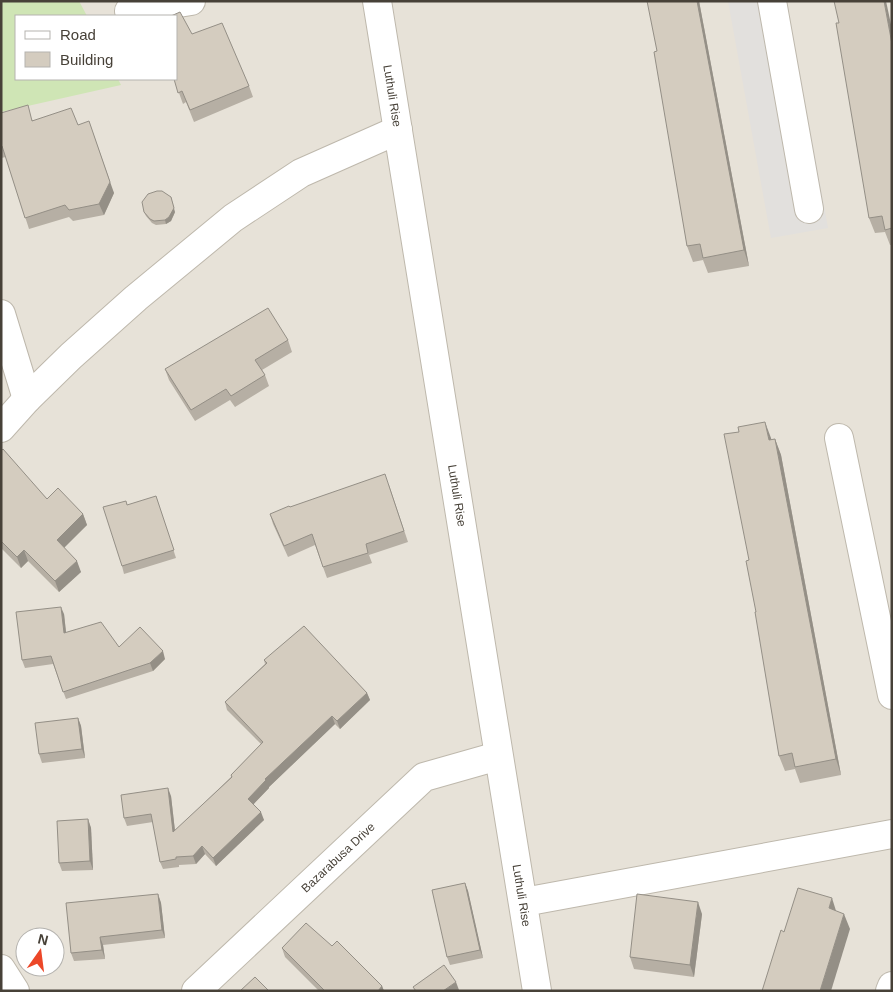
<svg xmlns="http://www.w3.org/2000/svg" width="893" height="992" font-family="Helvetica,sans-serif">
  <rect width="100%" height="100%" fill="#f3f0e9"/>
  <path fill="#e7e2d8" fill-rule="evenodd" d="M1,1H892V991H1ZM16,16H176V79H16ZM25,937H55V967H25Z"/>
  <path fill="#cfe5b5" d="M1,1H79L87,16H16V79H118L121,85L1,112Z"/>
  <path fill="#e2e0dd" d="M728,1H787L828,228L771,238Z"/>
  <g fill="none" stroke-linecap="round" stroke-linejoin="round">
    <g stroke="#beb8ac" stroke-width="30">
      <g id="minor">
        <path id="s1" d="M377,1L537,991"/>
        <path d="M772,1L809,209"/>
        <path d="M129,11L191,1"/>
        <path d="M1,314L27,399"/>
        <path d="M1,428L27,399L71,356L136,298L233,218L301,173L398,130"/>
        <path d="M839,438L892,695"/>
        <path d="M524,902L892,834"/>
        <path d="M1,969L15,991"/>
        <path id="s2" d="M196,991L424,777L498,756"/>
        <path d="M890,991L892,986"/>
      </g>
    </g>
    <use href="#minor" stroke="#fff" stroke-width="28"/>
  </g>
  <g fill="#b6afa4">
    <path d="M699,1L749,266L708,273L703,260L693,262L687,246L657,51Z"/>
    <path d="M892,29V245H890L885,232L875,233L869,218Z"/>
    <path d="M192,34L249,86L253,97L194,122L186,102L183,104L174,79Z"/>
    <path d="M1,113L33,120L78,125L114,193L104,215L73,221L69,217L29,229L6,157L1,158Z"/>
    <path d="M144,212H175L171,221L166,224L156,225L152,223L146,216Z"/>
    <path d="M288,340L292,352L262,370L265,375L269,386L235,407L230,400L195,421L169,380L165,369Z"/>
    <path d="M771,438V440L775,439L781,455L841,775L800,783L795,769L785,771L779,756L756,612Z"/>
    <path d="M1,451L47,499L83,514L87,525L64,547L81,572L59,592L28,561L21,568L1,548Z"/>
    <path d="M389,485L408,542L369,555L372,563L327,578L315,545L288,557L273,524L270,514L290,507Z"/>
    <path d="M156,496L176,558L124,574L122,566Z"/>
    <path d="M64,614L66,633L165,659L153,671L66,699L53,664L25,668L22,660Z"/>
    <path d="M264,660L367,693L370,700L340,729L335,724L269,787V788L253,804L264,820L216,866L205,854L196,864L179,865V867L163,869L160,862L153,822L127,826L124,818L171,796L175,831L231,777V775L261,744L227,710L225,702L265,664Z"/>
    <path d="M78,718L81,726L85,758L42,763L39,754Z"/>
    <path d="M88,819L91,828L93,870L62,871L59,863Z"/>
    <path d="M465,883L468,891L483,958L450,965L447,957Z"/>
    <path d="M158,894L161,903L165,938L103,945L105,959L74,961L71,953Z"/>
    <path d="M702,914L694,977L634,969L630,957Z"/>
    <path d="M282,948L382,986L384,991H319L285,957Z"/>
  </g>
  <g fill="#948f86">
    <path d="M697,1H699L749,266L744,250Z"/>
    <path d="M884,1H886L892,29V44Z"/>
    <path d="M93,133L114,193L104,215L99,204Z"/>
    <path d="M171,197L175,212L171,221L166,224L165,220Z"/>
    <path d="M765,422L771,438L774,456L769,440Z"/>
    <path d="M775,439L781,455L841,775L836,759Z"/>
    <path d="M83,514L87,525L61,551L57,540Z"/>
    <path d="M24,550L28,561L21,568L17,557Z"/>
    <path d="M77,561L81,572L59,592L55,581Z"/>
    <path d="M61,607L64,614L67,641L64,633Z"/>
    <path d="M163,651L165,659L153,671L150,663Z"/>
    <path d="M367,693L370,700L340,729L337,721Z"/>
    <path d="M332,716L335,724L269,787V788L251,807L248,799L265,779Z"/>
    <path d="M78,718L81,726L85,758L82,749Z"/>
    <path d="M168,788L171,796L176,840L173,832Z"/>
    <path d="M261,812L264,820L216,866L213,858Z"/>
    <path d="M88,819L91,828L93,870L90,861Z"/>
    <path d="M202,846L205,854L196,864L193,856Z"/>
    <path d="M465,883L468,891L483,958L480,950Z"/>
    <path d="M158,894L161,903L165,938L162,930Z"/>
    <path d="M832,898L837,914L829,908Z"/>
    <path d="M698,902L702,914L694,977L690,965Z"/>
    <path d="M844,914L850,929L831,991H820Z"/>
    <path d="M100,937L103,945L105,959L102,950Z"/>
    <path d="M456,982L459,990L458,991H443Z"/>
    <path d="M382,986L384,991H378Z"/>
  </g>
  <g fill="#d4ccbf" stroke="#948f86">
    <path d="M647,1H697L744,250L703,258L700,244L687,246L654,52L657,51Z"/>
    <path d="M834,1H884L892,44V228L885,230L882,216L869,218L836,23H839Z"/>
    <path d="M180,12L192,34L222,23L249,86L190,110L182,91L178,93L174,79H176V16H171Z"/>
    <path d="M28,105L32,121L71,108L78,125L89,121L110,182L99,204L69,210L65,205L25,218L2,146H1V113Z"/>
    <path d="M157,191H162L171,197L174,208L169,217L165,220L154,221L150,219L144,212L142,202L148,194Z"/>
    <path d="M268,308L288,340L255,360L265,375L231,396L226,389L191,410L165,369Z"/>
    <path d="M765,422L769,440L775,439L836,759L795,767L792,753L779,756L755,612H756L746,561L749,560L724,434L739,432L738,427Z"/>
    <path d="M3,449L47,499L58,488L83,514L57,540L77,561L55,581L24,550L17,557L1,541V451Z"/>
    <path d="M385,474L404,531L366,544L368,553L323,567L312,534L284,546L270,514L289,506L290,507Z"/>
    <path d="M156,496L174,550L122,566L103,507L126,501L127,505Z"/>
    <path d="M61,607L64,633L101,622L119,647L140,627L163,651L150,663L63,692L51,656L22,660L16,612Z"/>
    <path d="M304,626L367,693L337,721L332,716L265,779L266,780L248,799L261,812L213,858L202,846L193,856L176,857V859L160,862L151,814L124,818L121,795L168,788L173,832L232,777L231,775L263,742L225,702L267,663L264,660Z"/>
    <path d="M78,718L82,749L39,754L35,723Z"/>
    <path d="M88,819L90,861L59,863L57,821Z"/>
    <path d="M465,883L480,950L447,957L432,890Z"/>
    <path d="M798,888L832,898L829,908L844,914L820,991H762L781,930L784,932Z"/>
    <path d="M158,894L162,930L100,937L102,950L71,953L66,903Z"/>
    <path d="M637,894L698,902L690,965L630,957Z"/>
    <path d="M306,923L332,946L337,941L382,986L378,991H325L282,948Z"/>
    <path d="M444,965L456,982L443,991H416L413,987Z"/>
    <path d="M255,977L269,991H240Z"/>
  </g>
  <g text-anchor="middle" stroke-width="4.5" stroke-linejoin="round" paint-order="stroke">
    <g font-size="12" fill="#474138" stroke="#fff">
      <text dy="4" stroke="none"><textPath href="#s1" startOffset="96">Luthuli Rise</textPath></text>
      <text dy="4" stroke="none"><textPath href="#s1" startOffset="501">Luthuli Rise</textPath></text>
      <text dy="4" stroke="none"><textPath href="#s2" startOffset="195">Bazarabusa Drive</textPath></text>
      <text dy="4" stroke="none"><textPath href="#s1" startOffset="906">Luthuli Rise</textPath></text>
    </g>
  </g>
  <rect width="893" height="992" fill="none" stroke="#474138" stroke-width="5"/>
  <rect x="15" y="15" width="162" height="65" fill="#ffffff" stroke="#b5b3af"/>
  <rect x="25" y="31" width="25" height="8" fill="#ffffff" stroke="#b5b3af"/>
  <text x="60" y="40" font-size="15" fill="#474138">Road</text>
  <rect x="25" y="52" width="25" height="15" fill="#d4ccbf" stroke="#b5b3af"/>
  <text x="60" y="65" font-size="15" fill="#474138">Building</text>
  <g transform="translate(40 952) rotate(14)"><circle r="24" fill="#ffffff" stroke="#b5b3af"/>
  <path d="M0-4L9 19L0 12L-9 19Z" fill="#ec4728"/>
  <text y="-8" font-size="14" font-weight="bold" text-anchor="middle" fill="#474138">N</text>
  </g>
</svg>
